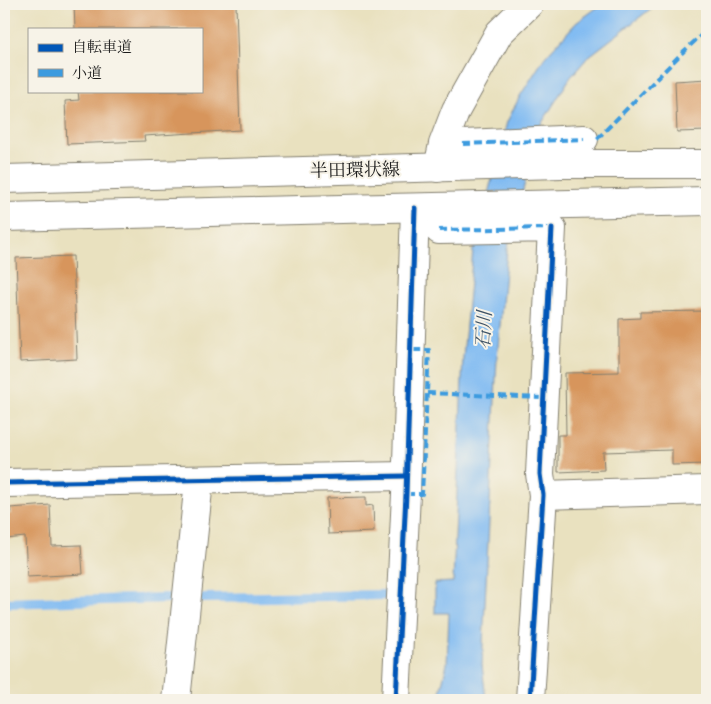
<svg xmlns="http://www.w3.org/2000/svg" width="711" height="704" font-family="Vollkorn,'Noto Serif JP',serif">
  <rect width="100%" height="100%" fill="#f7f3e8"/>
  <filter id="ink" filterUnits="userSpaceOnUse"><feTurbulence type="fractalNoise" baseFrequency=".02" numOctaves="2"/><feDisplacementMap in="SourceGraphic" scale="10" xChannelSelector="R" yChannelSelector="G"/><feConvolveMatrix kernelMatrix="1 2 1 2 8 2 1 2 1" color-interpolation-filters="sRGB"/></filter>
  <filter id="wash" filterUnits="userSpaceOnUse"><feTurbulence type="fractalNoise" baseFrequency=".0096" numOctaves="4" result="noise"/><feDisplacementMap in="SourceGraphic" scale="20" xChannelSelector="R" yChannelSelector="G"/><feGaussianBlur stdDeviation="1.12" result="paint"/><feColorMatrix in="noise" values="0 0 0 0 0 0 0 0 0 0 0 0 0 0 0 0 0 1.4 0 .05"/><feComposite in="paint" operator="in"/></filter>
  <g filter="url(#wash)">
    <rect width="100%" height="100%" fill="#e9e1bf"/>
    <path fill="#81bbf2" stroke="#4e6c87" d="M602,4H657L588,57L570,78L540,126L507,250L497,358L482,665L486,700H438L447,664L449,613H435V583L453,582L463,357L473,250L507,122L520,96L545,57L576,23Z"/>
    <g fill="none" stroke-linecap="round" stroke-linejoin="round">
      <g stroke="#81bbf2" stroke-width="10">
        <path d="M204,598L385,595"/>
        <path d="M4,603L170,598"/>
      </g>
    </g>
    <g id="blocks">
      <g fill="#d7955c">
        <path d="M74,4H236L240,130L144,136L145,141L67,144L65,101L79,100L78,91H201V29H75Z"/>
        <path d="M707,79V131L677,132L675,81Z"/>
        <path d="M73,256L77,359L20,362L16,258Z"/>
        <path d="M707,311V464L672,465V450L603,452L604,470L558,472V435H566L565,373L619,372V319L640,318V312Z"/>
        <path d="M366,497V506L373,505L374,532L328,534L327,498Z"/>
        <path d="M50,505L52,546L81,545L83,574L27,577L25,537L6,539L5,514H11L10,508Z"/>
      </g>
    </g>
  </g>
  <g filter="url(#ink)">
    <use href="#blocks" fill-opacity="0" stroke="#827e6e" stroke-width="1"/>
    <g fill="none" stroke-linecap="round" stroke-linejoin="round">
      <g stroke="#827e6e" stroke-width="30">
        <g id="street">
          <path d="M463,144L584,139"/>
          <path d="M438,168L443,144L456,110L499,33L529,4"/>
          <path d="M439,230L552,228L540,474L543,495L530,700"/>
          <path d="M4,483L406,476"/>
          <path d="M543,495L707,490"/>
          <path d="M176,700L199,481"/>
          <path d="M396,700L406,494L415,208"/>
        </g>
      </g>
      <g stroke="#827e6e" stroke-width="30">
        <g id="secondary">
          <path d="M4,179L562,164H707"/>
          <path d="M4,217C238,212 473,205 707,201"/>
        </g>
      </g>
      <use href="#street" stroke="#fff" stroke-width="28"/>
      <use href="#secondary" stroke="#fff" stroke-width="28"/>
      <g stroke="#3c9bdf" stroke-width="4" stroke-dasharray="8 4" stroke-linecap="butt">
        <path d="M597,139L684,51L707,30"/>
        <path d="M463,144L584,139"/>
        <path d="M439,230L552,228"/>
        <path d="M427,393L543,398"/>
        <path d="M406,494H422L429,350H410"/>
      </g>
      <g stroke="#f7f3e8" stroke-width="8">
        <g id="cycleway">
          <path d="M4,483L406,476"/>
          <path d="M396,700L406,494L415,208"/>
          <path d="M530,700L543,495L540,474L552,228"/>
        </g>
      </g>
      <use href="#cycleway" stroke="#0057b8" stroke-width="5"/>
    </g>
  </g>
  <g text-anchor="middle" stroke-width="4" stroke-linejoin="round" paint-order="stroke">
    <g font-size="18" fill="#1c1c1c" stroke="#f7f3e8">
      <text transform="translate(355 170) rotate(-1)" y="6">半田環状線</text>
    </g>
    <g font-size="19" font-style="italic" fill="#3f5467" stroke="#f7f3e8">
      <text transform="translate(483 330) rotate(-87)" y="7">石川</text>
    </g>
  </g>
  <rect width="711" height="704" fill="none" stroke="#f7f3e8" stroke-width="20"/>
  <rect x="28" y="28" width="175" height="65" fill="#f7f3e8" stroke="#9f9d96"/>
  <rect x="38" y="44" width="25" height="8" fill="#0057b8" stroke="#9f9d96"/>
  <text x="72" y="52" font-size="15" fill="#1c1c1c">自転車道</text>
  <rect x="38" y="69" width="25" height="8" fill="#3c9bdf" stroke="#9f9d96"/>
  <text x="72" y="78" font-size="15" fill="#1c1c1c">小道</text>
</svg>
